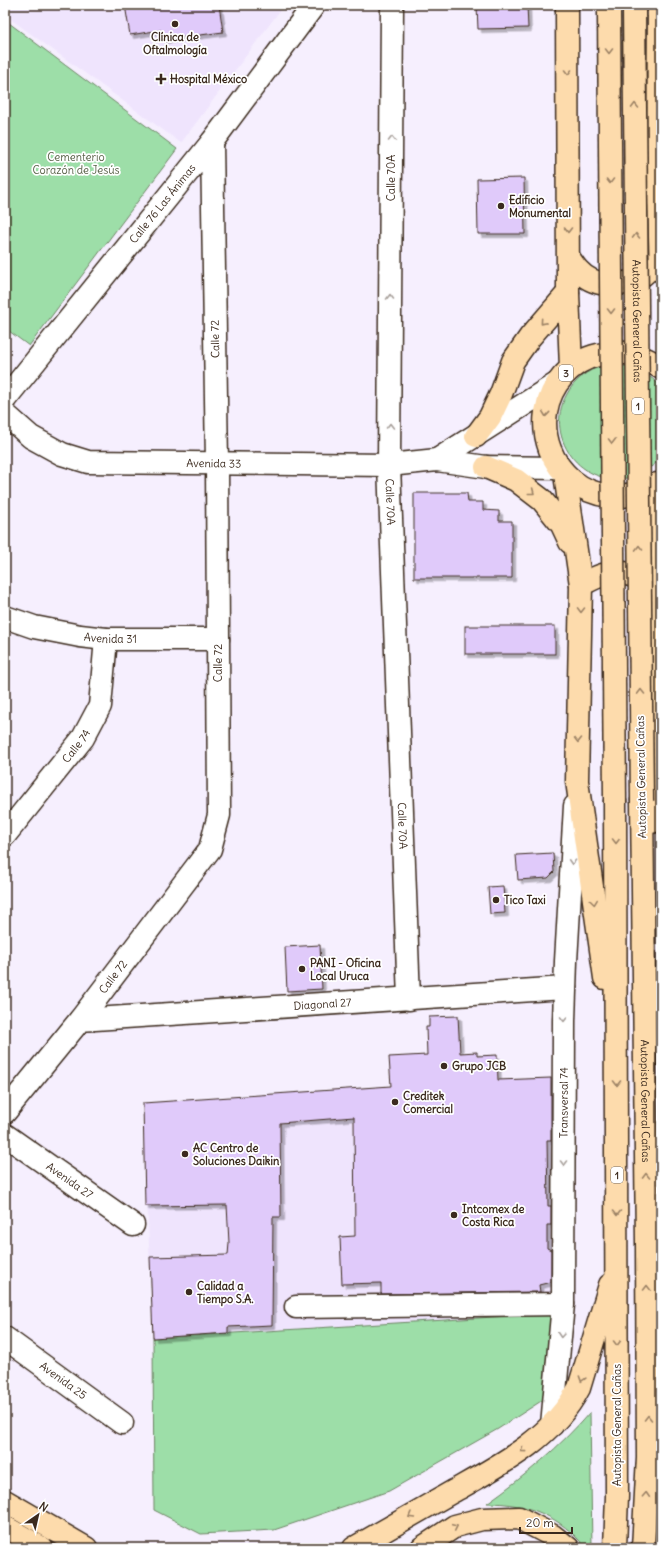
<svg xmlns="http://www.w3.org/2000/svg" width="666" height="1553" font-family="Delius,sans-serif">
  <defs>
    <filter id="shadow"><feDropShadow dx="3.5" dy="3.5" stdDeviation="0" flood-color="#0004"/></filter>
  </defs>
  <rect width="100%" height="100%" fill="#f6effe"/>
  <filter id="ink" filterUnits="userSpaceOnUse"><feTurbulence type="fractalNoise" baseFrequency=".025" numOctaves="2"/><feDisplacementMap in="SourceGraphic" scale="8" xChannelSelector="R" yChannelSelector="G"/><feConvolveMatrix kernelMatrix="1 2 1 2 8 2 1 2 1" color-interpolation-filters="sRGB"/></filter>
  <g filter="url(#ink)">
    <g fill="#efe4fd">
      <path d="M5,5H284L181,143L5,15Z"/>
      <path d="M556,1077L559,1313L153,1338L143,1103Z"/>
    </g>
    <g fill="#9ddea8" stroke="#6c8463">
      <path d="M5,20L177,149L29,346L5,328Z"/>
      <path d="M620,365C637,369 650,374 661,387V458C654,465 646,472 637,475C587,494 541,440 567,394C574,381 587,370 602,366C608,365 614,365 620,365Z"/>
      <path d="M559,1313L552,1394L498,1429L389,1491L274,1530L201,1534L154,1510L153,1338Z"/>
      <path d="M590,1412L592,1548H586C560,1516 528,1503 487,1503C525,1476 560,1447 590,1412Z"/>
      <path d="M658,1498L661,1505V1548H658Z"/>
    </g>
    <g fill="#e0cafa" stroke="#3b2a1e" filter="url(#shadow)">
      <path d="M125,5H219L223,32L163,40L161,30L130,35Z"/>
      <path d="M527,5L528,28L478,29L477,6Z"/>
      <path d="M524,178L525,234H478L477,179Z"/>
      <path d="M414,493H467L468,502H483V510L499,511V521H512V578H414Z"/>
      <rect x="465" y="626" width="90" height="28"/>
      <path d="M553,853L554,872L548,878L518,880L516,855Z"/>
      <path d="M503,886L505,913L490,914L488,887Z"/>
      <path d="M320,945L322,989L287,991L285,947Z"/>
      <path d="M458,1016L460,1053L477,1052V1056L497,1055L498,1080L551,1078V1140H547L548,1206H551V1225H547V1248L551,1250V1282L539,1285L540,1292L381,1294V1283L342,1284L340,1237L355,1236L354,1117L280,1123L281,1217H273L272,1325L228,1327V1333L153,1338L150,1257L228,1255L229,1243L227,1205L145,1206L143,1103L391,1086L389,1057L427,1055L426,1027H429V1017Z"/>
    </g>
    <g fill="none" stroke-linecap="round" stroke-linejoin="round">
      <g stroke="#3b2a1e" stroke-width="25">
        <g id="minor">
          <path id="s1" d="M392,5L389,465L409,999"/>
          <path id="s2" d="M5,399L212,142L314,5"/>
          <path id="s3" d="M5,414L31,437L62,454L88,462L389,465L437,460L486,467L559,468"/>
          <path d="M437,460L556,384"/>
          <path id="s4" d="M5,617L34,627L80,636L106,639H218"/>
          <path id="s5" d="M5,835L83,738L100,706L106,639"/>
          <path id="s6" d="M80,1020L565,988"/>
          <path id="s7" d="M5,1112L80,1020L210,849L219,815L217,463L212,142"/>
          <path id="s8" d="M5,1135L133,1225"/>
          <path d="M296,1307L563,1304"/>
          <path id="s9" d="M5,1338L122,1423"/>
          <path id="s10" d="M552,1425L563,1304L564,1021L566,961L575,806"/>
        </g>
      </g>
      <g stroke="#3b2a1e" stroke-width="25">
        <path id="major" d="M655,485C641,492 626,498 609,496C551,489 525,419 563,376C573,365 584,358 598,355C621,349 642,354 661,368"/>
      </g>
      <g stroke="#3b2a1e" stroke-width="25">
        <g id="highway">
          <path d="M567,5L568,293L571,368"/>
          <path d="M659,5L658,167L661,271"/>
          <path d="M569,258C572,262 574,266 578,270C593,287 619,288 638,278C643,276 647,271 650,268"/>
          <path d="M476,436L490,417L501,394L513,361L530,337L568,293"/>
          <path d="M486,467L516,480L542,500L562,525L570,542"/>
          <path d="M565,474L581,585L577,781L605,978"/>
          <path d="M581,585C611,568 627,566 654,591"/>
          <path id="s11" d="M642,801L647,1243L648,1457L643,1548"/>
          <path d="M652,822L657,691L655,591L657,484"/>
          <path d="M5,1501L86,1548"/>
          <path d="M5,1527L42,1548"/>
          <path d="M354,1548C387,1529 419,1511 452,1492C500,1465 552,1439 579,1388L610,1285"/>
          <path d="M422,1548L455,1526L482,1519L519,1518L553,1536L568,1548"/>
          <path d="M615,1548L617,1496L615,802"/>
        </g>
      </g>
      <use href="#minor" stroke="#fff" stroke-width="22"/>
      <use href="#major" stroke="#fddbac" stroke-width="22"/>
      <use href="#highway" stroke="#fddbac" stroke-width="22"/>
      <g stroke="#3b2a1e" stroke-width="25" stroke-linecap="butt">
        <g id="highway-bridge">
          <path id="s12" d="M634,10L642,801"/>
          <path d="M609,12L615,802"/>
        </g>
      </g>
      <use href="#highway-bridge" stroke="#fddbac" stroke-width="22"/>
    </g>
    <defs><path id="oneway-chevron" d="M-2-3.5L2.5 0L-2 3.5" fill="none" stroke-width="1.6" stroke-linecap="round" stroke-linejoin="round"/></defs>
    <g stroke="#9c8265">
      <use href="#oneway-chevron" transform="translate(609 51) rotate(90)"/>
      <use href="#oneway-chevron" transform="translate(568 72) rotate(90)"/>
      <use href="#oneway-chevron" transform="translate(635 106) rotate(-91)"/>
      <use href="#oneway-chevron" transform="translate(610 181) rotate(90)"/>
      <use href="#oneway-chevron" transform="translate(568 230) rotate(90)"/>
      <use href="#oneway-chevron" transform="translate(636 236) rotate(-91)"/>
      <use href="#oneway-chevron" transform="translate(611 311) rotate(90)"/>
      <use href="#oneway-chevron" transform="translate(543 322) rotate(131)"/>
      <use href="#oneway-chevron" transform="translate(546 414) rotate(96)"/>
      <use href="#oneway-chevron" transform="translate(612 441) rotate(90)"/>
      <use href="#oneway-chevron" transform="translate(532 492) rotate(38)"/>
      <use href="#oneway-chevron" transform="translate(639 548) rotate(-91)"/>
      <use href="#oneway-chevron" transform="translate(581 610) rotate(91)"/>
      <use href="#oneway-chevron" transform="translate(641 692) rotate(-91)"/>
      <use href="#oneway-chevron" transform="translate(578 740) rotate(91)"/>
      <use href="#oneway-chevron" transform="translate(616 841) rotate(90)"/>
      <use href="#oneway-chevron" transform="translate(594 902) rotate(82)"/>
      <use href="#oneway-chevron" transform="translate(617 1083) rotate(90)"/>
      <use href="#oneway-chevron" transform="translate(646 1176) rotate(-91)"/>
      <use href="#oneway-chevron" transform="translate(617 1213) rotate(90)"/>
      <use href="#oneway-chevron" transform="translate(647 1288) rotate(-90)"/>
      <use href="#oneway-chevron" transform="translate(617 1343) rotate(90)"/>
      <use href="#oneway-chevron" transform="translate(582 1379) rotate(108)"/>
      <use href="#oneway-chevron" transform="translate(648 1418) rotate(-90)"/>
      <use href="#oneway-chevron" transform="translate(523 1450) rotate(144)"/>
      <use href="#oneway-chevron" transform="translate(646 1495) rotate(-87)"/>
      <use href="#oneway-chevron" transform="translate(411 1516) rotate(150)"/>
      <use href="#oneway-chevron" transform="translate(455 1527) rotate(-25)"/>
    </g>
    <g stroke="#a79f9a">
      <use href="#oneway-chevron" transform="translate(392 139) rotate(-90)"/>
      <use href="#oneway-chevron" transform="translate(390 297) rotate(-90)"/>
      <use href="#oneway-chevron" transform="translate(390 426) rotate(-90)"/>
      <use href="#oneway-chevron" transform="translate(572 862) rotate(93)"/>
      <use href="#oneway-chevron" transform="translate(564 1019) rotate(91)"/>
      <use href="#oneway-chevron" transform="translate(564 1163) rotate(90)"/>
      <use href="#oneway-chevron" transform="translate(561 1335) rotate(94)"/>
    </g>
  </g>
  <g fill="#3b2a1e" stroke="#fff" stroke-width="1.5">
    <circle cx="175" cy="24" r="4"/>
    <path d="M159 73h4v4h4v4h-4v4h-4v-4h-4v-4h4z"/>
    <circle cx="501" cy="206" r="4"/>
    <circle cx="496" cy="900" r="4"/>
    <circle cx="302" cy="969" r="4"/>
    <circle cx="444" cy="1066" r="4"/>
    <circle cx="395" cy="1102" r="4"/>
    <circle cx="185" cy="1154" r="4"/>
    <circle cx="454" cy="1215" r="4"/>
    <circle cx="189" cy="1292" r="4"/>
  </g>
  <g text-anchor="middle" stroke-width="3.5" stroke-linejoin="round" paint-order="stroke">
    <g fill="#fff" stroke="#766a62" stroke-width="1">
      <rect x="559" y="365" width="14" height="16" rx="3"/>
      <rect x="632" y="398" width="12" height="16" rx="3"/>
      <rect x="611" y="1167" width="12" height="16" rx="3"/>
    </g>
    <g font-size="10" font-weight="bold" fill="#3b2a1e">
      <text x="566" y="377">3</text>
      <text x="638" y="410">1</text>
      <text x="617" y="1179">1</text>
    </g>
    <g font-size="11" font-weight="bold" fill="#3b2a1e" stroke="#fff" text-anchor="start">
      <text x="175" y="41" text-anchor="middle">Clínica de<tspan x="175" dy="13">Oftalmología</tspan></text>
      <text x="170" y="83">Hospital México</text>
      <text x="509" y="204">Edificio<tspan x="509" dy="13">Monumental</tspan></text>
      <text x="504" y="904">Tico Taxi</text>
      <text x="310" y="967">PANI - Oficina<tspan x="310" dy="13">Local Uruca</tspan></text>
      <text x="452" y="1070">Grupo JCB</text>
      <text x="403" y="1100">Creditek<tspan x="403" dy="13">Comercial</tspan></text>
      <text x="193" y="1152">AC Centro de<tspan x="193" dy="13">Soluciones Daikin</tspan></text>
      <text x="462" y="1213">Intcomex de<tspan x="462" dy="13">Costa Rica</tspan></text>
      <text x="197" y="1290">Calidad a<tspan x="197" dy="13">Tiempo S.A.</tspan></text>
    </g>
    <g font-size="11" fill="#586047" stroke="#fff">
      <text x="76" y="161">Cementerio<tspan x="76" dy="13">Corazón de Jesús</tspan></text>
    </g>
    <g font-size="11" fill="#3b2a1e" stroke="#fff">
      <text transform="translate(391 178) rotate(-90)" y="4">Calle 70A</text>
      <text dy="4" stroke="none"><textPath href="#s2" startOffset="251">Calle 76 Las Ánimas</textPath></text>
      <text dy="4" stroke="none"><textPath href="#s12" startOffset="311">Autopista General Cañas</textPath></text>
      <text transform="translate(215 339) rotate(-91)" y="4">Calle 72</text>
      <text dy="4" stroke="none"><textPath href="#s3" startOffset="223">Avenida 33</textPath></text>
      <text dy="4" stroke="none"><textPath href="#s1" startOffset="497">Calle 70A</textPath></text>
      <text dy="4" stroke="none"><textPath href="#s4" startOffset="108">Avenida 31</textPath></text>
      <text transform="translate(218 663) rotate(-90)" y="4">Calle 72</text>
      <text dy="4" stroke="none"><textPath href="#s5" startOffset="114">Calle 74</textPath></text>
      <text transform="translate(641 777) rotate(-91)" y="4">Autopista General Cañas</text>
      <text dy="4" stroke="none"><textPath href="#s1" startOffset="821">Calle 70A</textPath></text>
      <text dy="4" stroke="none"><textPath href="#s7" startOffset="173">Calle 72</textPath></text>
      <text dy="4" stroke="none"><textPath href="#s6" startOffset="243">Diagonal 27</textPath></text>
      <text dy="4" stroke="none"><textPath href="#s11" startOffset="300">Autopista General Cañas</textPath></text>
      <text dy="4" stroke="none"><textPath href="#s10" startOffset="323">Transversal 74</textPath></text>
      <text dy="4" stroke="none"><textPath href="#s8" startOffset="79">Avenida 27</textPath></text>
      <text dy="4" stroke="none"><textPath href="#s9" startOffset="72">Avenida 25</textPath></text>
      <text transform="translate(617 1425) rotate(-90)" y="4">Autopista General Cañas</text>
    </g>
  </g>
  <rect width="666" height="1553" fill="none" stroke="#fff" stroke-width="20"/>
  <rect x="10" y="10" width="646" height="1533" fill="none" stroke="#3b2a1e" stroke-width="1.5" filter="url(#ink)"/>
  <g transform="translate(38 1515) rotate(34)" stroke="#ffffff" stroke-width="3" paint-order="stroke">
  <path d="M0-3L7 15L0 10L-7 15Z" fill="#3b2a1e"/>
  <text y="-6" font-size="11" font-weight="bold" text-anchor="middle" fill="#3b2a1e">N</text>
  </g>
  <path d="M520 1527v6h52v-6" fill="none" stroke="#3b2a1e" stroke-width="2"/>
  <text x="526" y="1527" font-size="12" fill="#3b2a1e" stroke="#ffffff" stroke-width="3" paint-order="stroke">20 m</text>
</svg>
